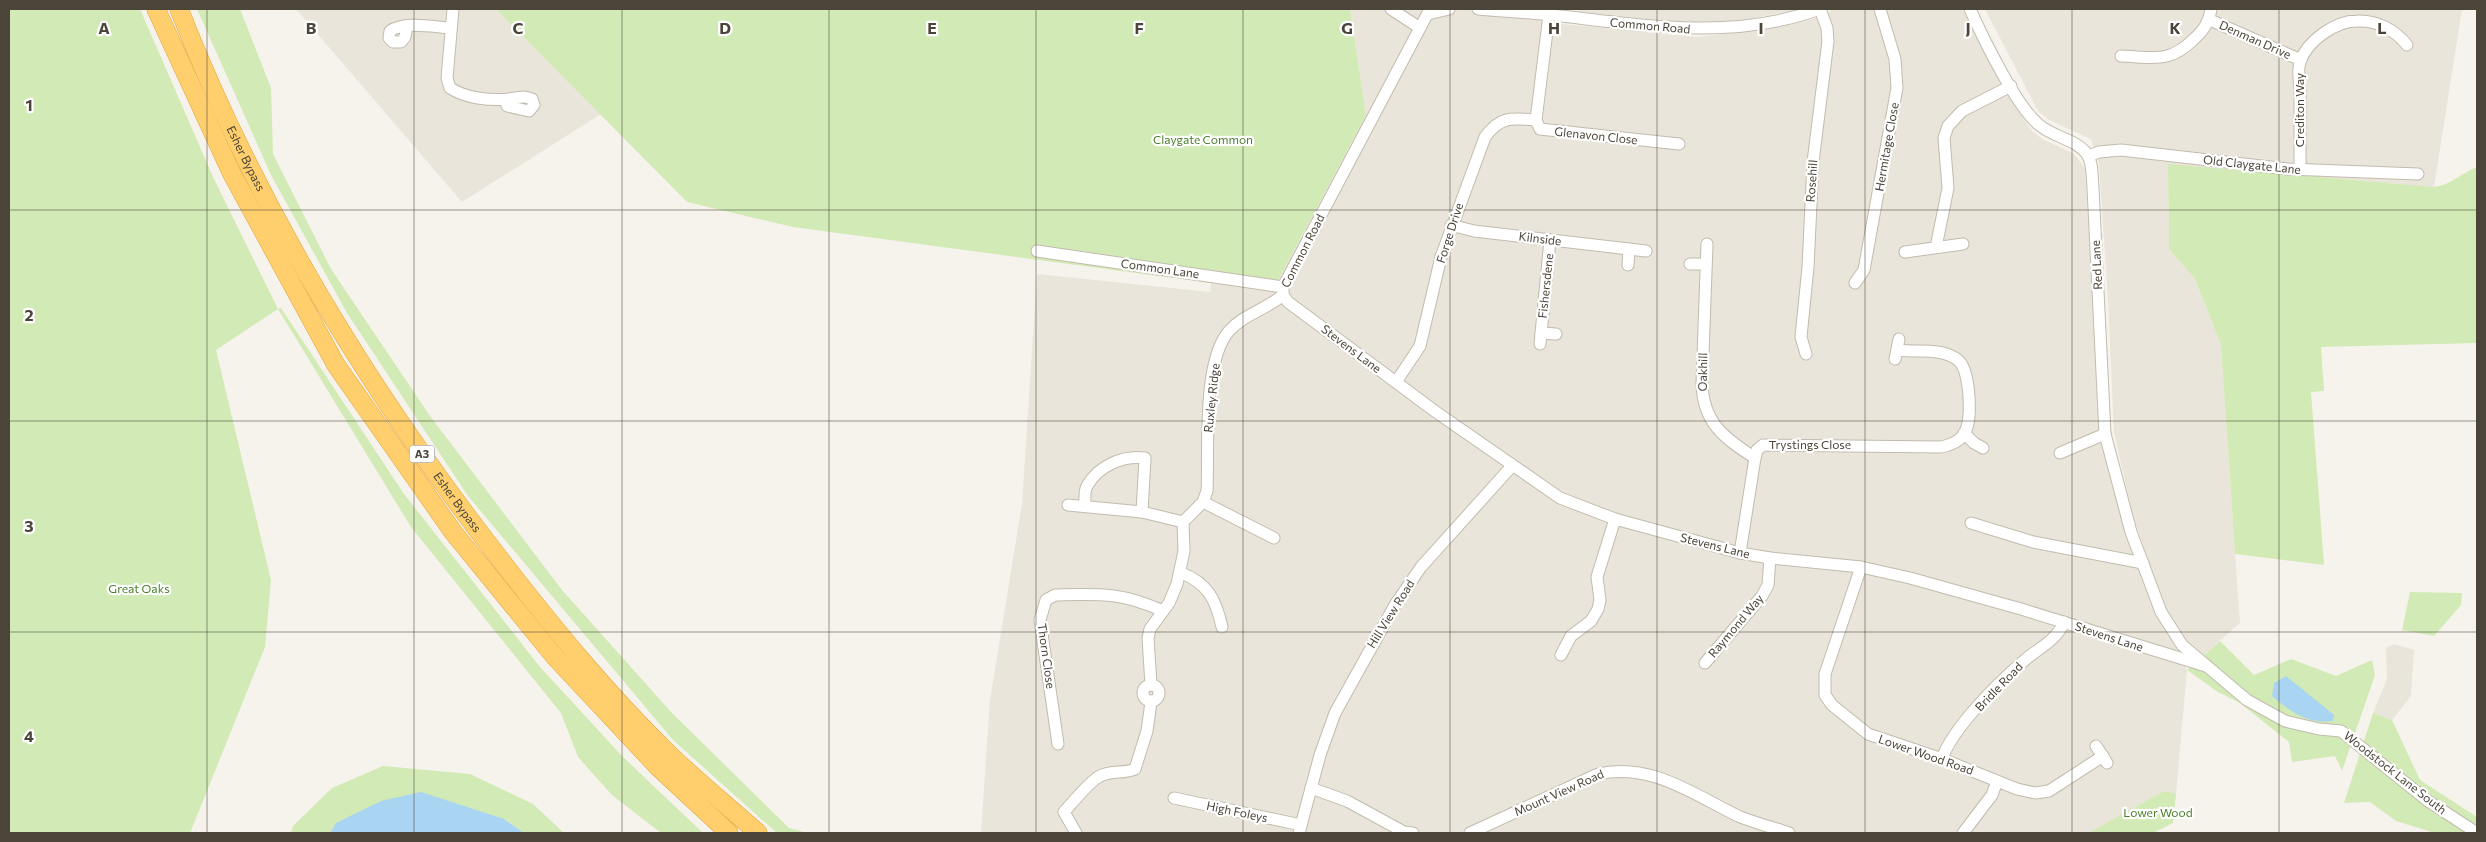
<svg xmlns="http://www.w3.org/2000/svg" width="2486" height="842" font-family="Commissioner,sans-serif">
  <rect width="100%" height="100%" fill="#f6f3ec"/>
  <g fill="#eae5da">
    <path d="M296,9H496L601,114L462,202Z"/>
    <path d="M1350,9H1543L1541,22L1698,37L1760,30L1813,19L1835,9H1962L2009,97L2031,130L2042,139L2074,154L2085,168L2101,435L2128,535L2159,615L2187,670L2176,794L2164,791L2088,833H981L990,700L1022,504L1037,274L1210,292L1211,283L1274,288L1366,115Z"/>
    <path d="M1575,9H1801L1743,20L1703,25L1580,12Z"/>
    <path d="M1985,9H2462L2434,187L2168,165L2169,249L2195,279L2221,345L2235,554L2240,623L2200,658L2185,641L2163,603L2133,516L2114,433L2108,300L2099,164L2091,139L2049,120L2038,111Z"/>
    <path d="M2394,644L2414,650L2411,696L2392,720L2373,713L2387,679L2386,648Z"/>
  </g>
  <g fill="#d2eab5">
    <path d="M9,9H140L213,177L278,309L281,308L404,494L540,667L622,756L703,833H661L612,795L578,757L561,713L411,527L278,309L216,350L271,580L265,647L190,833H9Z"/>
    <path d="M197,9H240L271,88L273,154L331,269L430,416L562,590L671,712L789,828L808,833H777L673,740L468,496L347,313L271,175Z"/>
    <path d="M496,9H1350L1366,115L1274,288L1211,283L793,227L687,202Z"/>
    <path d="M2168,164L2434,187C2451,185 2461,173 2477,167V343L2321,347L2324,391L2311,392L2324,565L2235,554L2221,345L2195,279L2169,249Z"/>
    <path d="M2410,592L2462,593L2461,605L2434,636L2402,630Z"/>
    <path d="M2220,641L2254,675L2291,659L2336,676L2372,660L2375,675L2342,771L2335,756L2292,762L2289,742L2240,703L2218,692L2187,670Z"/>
    <path d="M2373,713L2392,720L2420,780L2477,817V833H2435L2396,821L2370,802L2344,803Z"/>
    <path d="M383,766L470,774L533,804L564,833H524L504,819L336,823L330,833H291L293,826L332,788Z"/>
    <path d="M2164,791L2176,794L2173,823L2153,833H2088Z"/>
  </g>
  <g fill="#a9d4f2">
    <path d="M2286,676L2334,715L2333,721C2307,724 2291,712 2272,696L2274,683Z"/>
    <path d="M421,792L504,819L524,833H330L336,823L381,801Z"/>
  </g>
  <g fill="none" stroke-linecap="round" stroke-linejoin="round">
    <g stroke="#c2bbae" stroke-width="13">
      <g id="minor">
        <path d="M453,9L447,78L450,88C465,98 490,101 509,99C518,98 523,95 532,99L534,105L529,111L507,106"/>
        <path d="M1391,9L1420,28"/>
        <path d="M1478,9C1505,11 1533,13 1561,16C1649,26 1734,40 1820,9"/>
        <path d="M1970,9C1983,38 2015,104 2038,124C2052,137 2076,139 2087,154C2093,163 2092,177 2093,188L2105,434L2131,532L2161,612L2182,645L2247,700L2285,721L2319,729L2341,731L2428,801L2477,833"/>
        <path d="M1428,14L1449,9"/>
        <path d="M1549,15L1536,120L1540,129L1679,144"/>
        <path d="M2210,20L2301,60"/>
        <path d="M407,26L405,37L401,42H393L389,38L390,31C405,21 433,27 451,28"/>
        <path d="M2121,56C2153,57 2169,64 2194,39C2204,30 2209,22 2211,9"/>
        <path d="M2088,156L2099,152L2121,150L2288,169L2418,174"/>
        <path d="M2300,170C2300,144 2300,119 2300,93C2300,83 2297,71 2300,62C2307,41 2335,21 2357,21C2377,20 2395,30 2407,45"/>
        <path d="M1451,225L1474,231L1646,251"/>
        <path d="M1707,244L1702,383C1703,423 1724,438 1755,458"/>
        <path d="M1936,247L1948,188L1944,138L1948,126L1962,111L2011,86"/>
        <path d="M1037,251L1283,287"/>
        <path d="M1905,252L1963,244"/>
        <path d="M1690,264H1705"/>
        <path d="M1628,265L1629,249"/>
        <path d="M1855,283L1864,270L1897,88L1895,59L1880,9"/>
        <path d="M1283,295L1288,302L1436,412L1560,498L1615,519L1740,553L1770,558L1861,567L1910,578L2021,609L2206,666"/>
        <path d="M1283,295V287L1430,9"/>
        <path d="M1541,333L1556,334"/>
        <path d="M1540,344L1550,240"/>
        <path d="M1806,354L1801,337L1808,267L1813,162L1828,41L1827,28L1820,9"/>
        <path d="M1895,359L1899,339"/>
        <path d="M1396,382L1420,346L1441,257L1485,137C1500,116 1512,118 1536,120"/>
        <path d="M1964,433L1974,443L1983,448"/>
        <path d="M2060,453L2105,434"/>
        <path d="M1203,502L1274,538"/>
        <path d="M1068,505L1142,512L1183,522"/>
        <path d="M1085,505C1085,499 1084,491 1087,486C1098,466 1123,455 1145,458L1142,512"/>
        <path d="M1971,523L2033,542L2143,563"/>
        <path d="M1740,553L1755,458L1757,450L1763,445L1941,447C1951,445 1962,441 1966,430C1972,417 1970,370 1958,360C1941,347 1917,353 1898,350"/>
        <path d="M1861,567L1825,674V695L1832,705L1868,734L1942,759L2017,789L2035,793L2049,791L2103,756"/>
        <path d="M1181,573C1208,583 1216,600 1222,627"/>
        <path d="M1561,655L1571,636L1591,621L1598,609L1600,600L1597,577L1615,519"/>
        <path d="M1705,663L1762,596L1768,585L1770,558"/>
        <circle cx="1151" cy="693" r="8"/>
        <path d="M1151,685L1148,638L1150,629L1169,603L1177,584L1184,551L1183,522L1203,502L1207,491C1209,450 1202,362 1229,331C1244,314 1267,309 1283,295"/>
        <path d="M1058,744L1040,620L1046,600L1055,595C1100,594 1121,592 1163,611"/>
        <path d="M2096,746L2107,763"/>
        <path d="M1942,759C1952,728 2001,680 2026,659C2039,648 2057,640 2064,622"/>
        <path d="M1311,788L1347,801L1404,832L1413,833"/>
        <path d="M1174,798L1301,825"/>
        <path d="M1076,833L1064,812C1073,802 1090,781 1100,776C1112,770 1124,774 1135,769L1147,731L1151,702"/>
        <path d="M1299,833L1320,755L1335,713L1395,605L1421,567L1512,466"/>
        <path d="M1470,833L1598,774C1650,762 1693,794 1738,816C1755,823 1772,827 1789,833"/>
        <path d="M1963,833L1992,795L1997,781"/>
      </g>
    </g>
    <g stroke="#e0a43c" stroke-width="19">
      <g id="highway">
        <path d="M156,9L232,174L336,365L453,532L555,657L658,767L729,833"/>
        <path id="s1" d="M179,9C258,210 370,393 503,563C555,630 609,696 670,755C698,782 729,807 758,833"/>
      </g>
    </g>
    <use href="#minor" stroke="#fff" stroke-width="11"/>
    <use href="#highway" stroke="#ffcf6e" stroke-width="18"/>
  </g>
  <path fill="none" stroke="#4b4439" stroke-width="1" stroke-opacity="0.55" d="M207,9V833M414,9V833M622,9V833M829,9V833M1036,9V833M1243,9V833M1450,9V833M1657,9V833M1865,9V833M2072,9V833M2279,9V833M9,210H2477M9,421H2477M9,632H2477"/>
  <g text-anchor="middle" stroke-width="4.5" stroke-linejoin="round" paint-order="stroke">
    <rect fill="#fff" stroke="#817c74" stroke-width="1" x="409.5" y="445.5" width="25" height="17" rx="4"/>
    <g font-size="11" font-weight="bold" fill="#4b4439">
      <text x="422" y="458">A3</text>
    </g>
    <g font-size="12" fill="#4b4439" stroke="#fff">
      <text transform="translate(1650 26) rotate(5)" y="4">Common Road</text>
      <text transform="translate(2255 40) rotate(24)" y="4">Denman Drive</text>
      <text transform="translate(2300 110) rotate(-90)" y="4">Crediton Way</text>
      <text transform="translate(1596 136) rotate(6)" y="4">Glenavon Close</text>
      <text transform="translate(1887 147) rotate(-80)" y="4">Hermitage Close</text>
      <text dy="4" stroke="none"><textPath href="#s1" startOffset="164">Esher Bypass</textPath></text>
      <text transform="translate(2252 165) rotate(6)" y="4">Old Claygate Lane</text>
      <text transform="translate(1812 181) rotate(-86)" y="4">Rosehill</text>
      <text transform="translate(1450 233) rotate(-72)" y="4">Forge Drive</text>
      <text transform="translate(1540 239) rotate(7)" y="4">Kilnside</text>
      <text transform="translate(1303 251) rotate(-63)" y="4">Common Road</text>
      <text transform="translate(2097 265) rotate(-93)" y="4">Red Lane</text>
      <text transform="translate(1160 269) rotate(8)" y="4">Common Lane</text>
      <text transform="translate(1546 286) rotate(-84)" y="4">Fishersdene</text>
      <text transform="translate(1351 349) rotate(37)" y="4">Stevens Lane</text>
      <text transform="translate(1703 372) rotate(-89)" y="4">Oakhill</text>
      <text transform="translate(1212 398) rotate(-84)" y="4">Ruxley Ridge</text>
      <text x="1810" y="449">Trystings Close</text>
      <text dy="4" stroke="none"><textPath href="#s1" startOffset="568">Esher Bypass</textPath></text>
      <text transform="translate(1715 546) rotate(14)" y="4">Stevens Lane</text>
      <text transform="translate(1391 614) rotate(-58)" y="4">Hill View Road</text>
      <text transform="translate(1736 626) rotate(-50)" y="4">Raymond Way</text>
      <text transform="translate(2109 637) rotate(18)" y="4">Stevens Lane</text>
      <text transform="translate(1046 656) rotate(82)" y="4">Thorn Close</text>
      <text transform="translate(1999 687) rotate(-46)" y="4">Bridle Road</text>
      <text transform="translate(1926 755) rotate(19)" y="4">Lower Wood Road</text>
      <text transform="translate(2395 773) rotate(38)" y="4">Woodstock Lane South</text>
      <text transform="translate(1559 793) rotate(-24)" y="4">Mount View Road</text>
      <text transform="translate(1237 812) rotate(12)" y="4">High Foleys</text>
    </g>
    <g font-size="12" fill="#4a7f2a" stroke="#fff">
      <text x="1203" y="144">Claygate Common</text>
      <text x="139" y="593">Great Oaks</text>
      <text x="2158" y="817">Lower Wood</text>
    </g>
  </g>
  <g font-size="16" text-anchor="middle" font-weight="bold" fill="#4b4439" stroke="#fff" stroke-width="4.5" stroke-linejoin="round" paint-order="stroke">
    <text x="104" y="34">A</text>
    <text x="311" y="34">B</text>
    <text x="518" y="34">C</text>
    <text x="725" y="34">D</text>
    <text x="932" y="34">E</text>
    <text x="1139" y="34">F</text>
    <text x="1347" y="34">G</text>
    <text x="1554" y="34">H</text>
    <text x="1761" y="34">I</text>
    <text x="1968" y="34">J</text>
    <text x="2175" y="34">K</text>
    <text x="2382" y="34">L</text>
    <text x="29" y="111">1</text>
    <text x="29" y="321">2</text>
    <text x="29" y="532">3</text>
    <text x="29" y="742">4</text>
  </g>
  <rect width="2486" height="842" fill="none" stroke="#4b4439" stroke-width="20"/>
</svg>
